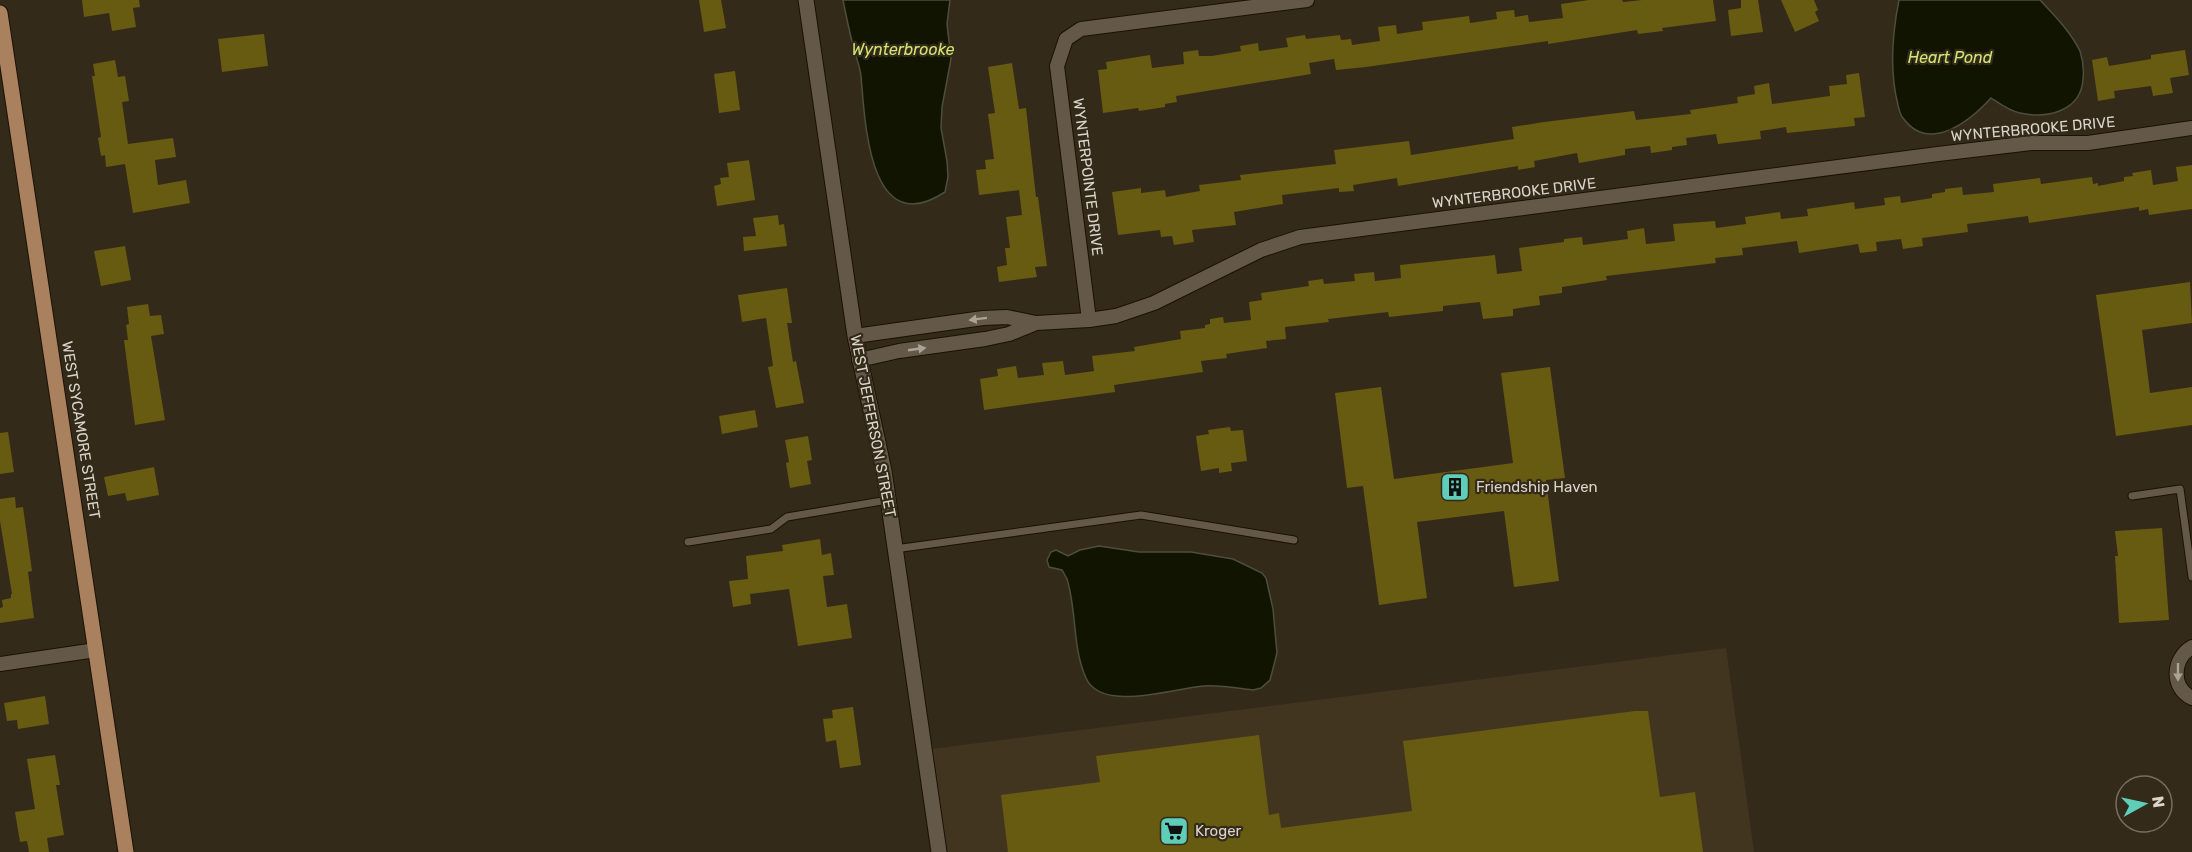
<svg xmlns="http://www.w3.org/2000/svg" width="2192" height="852" font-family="Rubik,sans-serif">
  <rect width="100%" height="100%" fill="#342a1a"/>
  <path fill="#423520" d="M1726,648L1754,852H938L923,750Z"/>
  <g fill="#101400" stroke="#4d4e3d" stroke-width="1.5">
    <path d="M843,0H950L947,24L951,59L942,107L941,128L947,161L948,177L945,192C869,242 865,122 861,76C860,66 855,55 853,45C849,30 846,15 843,0Z"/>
    <path d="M1899,0H2040C2055,16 2070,31 2080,51C2083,60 2084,70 2083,79C2081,111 2048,119 2020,113C2009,111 2000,104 1991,98C1970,121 1929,154 1903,118C1900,115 1899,109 1898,105C1889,70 1892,35 1899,0Z"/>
    <path d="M1099,546L1139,552H1191L1233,559L1262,573L1266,578L1273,609L1277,653L1270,680L1261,688L1253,690C1237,688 1219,685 1203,686C1175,688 1101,713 1086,678C1072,647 1077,611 1067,579L1062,570L1049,567L1047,560L1051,552L1056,550L1068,556L1080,550Z"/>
  </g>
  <g fill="#675a11">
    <path d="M82,0H139L140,7L133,8L136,27L112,31L109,13L84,17Z"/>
    <path d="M699,0H721L726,28L704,32Z"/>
    <path d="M1589,0H1622L1623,2L1642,0H1713L1716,21L1662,28L1663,31L1638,34L1637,30L1548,44V41L1366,67L1336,70L1334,59L1309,63L1311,74L1176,96L1177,102L1165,104V107L1139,111L1138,108L1103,113L1098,70L1107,69L1106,62L1150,55L1152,68L1184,64L1183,52L1198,50L1199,56H1212L1241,51L1240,46L1258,43L1259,51L1288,47L1286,38L1305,35L1306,39L1340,35L1341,40L1351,39L1352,45L1380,41L1378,27L1396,25L1397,34L1423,30L1422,22L1469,16L1470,23L1497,19L1496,12L1514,10L1515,17L1528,15L1529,22L1563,18L1561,4Z"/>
    <path d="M1741,0H1758L1763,32L1731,36L1728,10L1741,8Z"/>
    <path d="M1781,0H1814L1818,10L1815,12L1819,21L1795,32Z"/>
    <path d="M264,34L268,66L222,72L218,39Z"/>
    <path d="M2185,50L2189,75L2170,78L2173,93L2153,96L2151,86L2114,91L2115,98L2098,101L2092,60L2107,57L2109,66L2151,59V55Z"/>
    <path d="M115,60L118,77L125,76L129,101L122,102L128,144L173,138L176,157L155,160L158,185L186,180L190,203L133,213L125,164L106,167L105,155L101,156L98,138L101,137L92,76H95L93,64Z"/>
    <path d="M1012,63L1019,109L1026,108L1036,197H1038L1047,266L1035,267L1037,277L999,282L997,267L1007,265L1005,248H1010L1006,217L1022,215L1019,190L979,195L976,170L986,169L985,160L994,159L988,114L995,113L988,67Z"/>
    <path d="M735,71L740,110L719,113L714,74Z"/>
    <path d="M1859,73L1865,117L1854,118L1855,126L1787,133L1786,127L1760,131L1761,139L1718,144L1716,134L1686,138L1687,145L1672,147V150L1651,153L1650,146L1625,149V155L1579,163L1577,153L1534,161L1535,167L1518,170V166L1398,186L1397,178L1353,185L1354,191L1339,192V188L1282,195L1283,204L1234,212L1236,225L1192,230L1194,242L1174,245L1172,236L1161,237L1160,230L1118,235L1112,192L1141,188V193L1165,190L1166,197L1200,191L1199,185L1241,180L1240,175L1336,164L1334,150L1409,141L1411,155L1514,139L1512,127L1544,122L1634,111L1636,120L1691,114L1690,110L1738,103L1737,97L1755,94L1754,86L1769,83L1772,104L1830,96L1829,86L1847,84L1846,75Z"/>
    <path d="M749,160L755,200L717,206L714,186L721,184L720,178L729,177L727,163Z"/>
    <path d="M2192,165V209L2149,215L2148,209L2139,211V207L2029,223L2028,216L1967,224L1968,232L1922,238L1923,246L1903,249L1901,239L1876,242L1877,251L1860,253L1858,244L1799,253L1797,241L1742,248L1743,255L1715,258L1716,263L1606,276L1607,280L1562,287V293L1539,296L1540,305L1513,309V316L1483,319L1480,302L1443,306V311L1389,317L1388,312L1328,319L1329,322L1285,327L1286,339L1266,341L1267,348L1239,352L1226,354L1227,358L1201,361L1203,372L1114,385L1115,392L984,410L980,379L998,376L997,369L1016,366L1018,378L1044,375L1042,363L1063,361L1065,375L1094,371L1092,356L1135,351L1134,347L1181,339L1180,331L1205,328V325L1210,324V319L1223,317L1224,323L1251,320L1249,302L1262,300L1261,293L1309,286L1308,281L1323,279L1324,284L1355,281L1354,274L1374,272L1375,281L1401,278L1400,265L1495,255L1497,274L1522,271L1519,248L1564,242V239L1582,237L1583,245L1628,239L1627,231L1644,228L1646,244L1675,241L1673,224L1715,221L1716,228L1746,224L1745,217L1780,212L1781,219L1808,216L1807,209L1854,202L1855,209L1885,205L1884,198L1900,196L1901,203L1932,198V194L1945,192V189L1962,187L1963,195L1994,192L1993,184L2040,178L2041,184L2092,177L2093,184L2098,183V186L2124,181V177L2133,176L2132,173L2151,170L2153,185L2178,181L2176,167Z"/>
    <path d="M778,215L779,225L784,224L787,246L744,251L743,237L756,236L753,218Z"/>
    <path d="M125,246L131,280L101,286L94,251Z"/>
    <path d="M2190,282L2192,323L2142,330L2150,393L2192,387V425L2116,436L2096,295Z"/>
    <path d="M787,288L792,323H787L793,362L796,361L804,403L776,408L768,367L773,366L766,318L742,322L738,295Z"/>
    <path d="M148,304L150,316L161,315L164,334L151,336L165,420L135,425L124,340H128L126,325L129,324L127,307Z"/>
    <path d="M1550,367L1565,478L1546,480L1559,581L1514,587L1504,511L1417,522L1427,598L1379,605L1363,486L1347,488L1335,393L1381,387L1394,479L1513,463L1501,373Z"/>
    <path d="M755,410L758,427L722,434L719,416Z"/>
    <path d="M1230,427L1231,431L1243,430L1247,461L1231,463L1232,471L1219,473V468L1201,471L1196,436L1209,434L1208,430Z"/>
    <path d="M8,432L14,472L0,474V433Z"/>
    <path d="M808,436L812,460L807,461L811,484L790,488L786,463L789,462L785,440Z"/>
    <path d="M154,467L159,495L127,501L125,493L108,496L104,477Z"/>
    <path d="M15,497L16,508L23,507L32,571L28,572L34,618L0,623V608L3,607L2,600L11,598V594H12L0,521V499Z"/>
    <path d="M2162,528L2169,620L2119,623L2115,556H2118L2115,531Z"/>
    <path d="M820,539L822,555L831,553L834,575L823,576L827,607L847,604L852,638L798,646L789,589L750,594L751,604L733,607L729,581L748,579L746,556L783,551L782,545Z"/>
    <path d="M45,696L49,724L18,729L17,720L7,721L4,703Z"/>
    <path d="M853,707L861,765L840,768L836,740L826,742L823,719L833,718L832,710Z"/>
    <path d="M1635,711H1648L1660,797L1695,792L1703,852H1008L1001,795L1100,782L1096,756L1259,735L1269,815L1279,813L1281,828L1412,811L1403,741Z"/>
    <path d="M55,755L60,785H56L64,835L47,838L49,852H29L27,841L20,842L15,812L35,809L27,759Z"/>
  </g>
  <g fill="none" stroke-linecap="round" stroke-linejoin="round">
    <g stroke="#1b1205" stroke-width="9">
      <g id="lane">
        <path d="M2132,496L2180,489L2192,577"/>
        <path d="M688,542L771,529L787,517L888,500"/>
        <path d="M895,549L1141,515L1294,540"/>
      </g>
    </g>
    <g stroke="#1b1205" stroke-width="16">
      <g id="street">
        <path d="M1089,320L1057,66L1066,39L1081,29L1307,0"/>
        <path d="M855,336L983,318L1007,317L1036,323"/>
        <path d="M859,360L899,351L985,339L1009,334L1036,323L1089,320L1116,316L1154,303L1261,250L1300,237L1938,154L2031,143H2088L2192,128"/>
        <path d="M2192,647C2173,658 2170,687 2192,698"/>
        <path d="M0,664L96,650"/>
      </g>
    </g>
    <g stroke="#1b1205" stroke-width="17">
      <path id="secondary" d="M806,0L855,336L884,471L939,852"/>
    </g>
    <g stroke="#1b1205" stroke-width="17">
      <path id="primary" d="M0,13L126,852"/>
    </g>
    <use href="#lane" stroke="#645948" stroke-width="7"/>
    <use href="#street" stroke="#645948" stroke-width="14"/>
    <use href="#secondary" stroke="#645948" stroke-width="15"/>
    <use href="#primary" stroke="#aa815e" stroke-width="15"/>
  </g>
  <defs><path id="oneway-solid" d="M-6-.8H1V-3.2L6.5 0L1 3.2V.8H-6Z" transform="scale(1.5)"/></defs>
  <g fill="#aba396">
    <use href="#oneway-solid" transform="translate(978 319) rotate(173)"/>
    <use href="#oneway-solid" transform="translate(917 349) rotate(-8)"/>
    <use href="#oneway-solid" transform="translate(2178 672) rotate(90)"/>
  </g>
  <defs>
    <g id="building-square" transform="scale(1.5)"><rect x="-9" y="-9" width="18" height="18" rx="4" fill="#5eceb8" stroke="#342a1a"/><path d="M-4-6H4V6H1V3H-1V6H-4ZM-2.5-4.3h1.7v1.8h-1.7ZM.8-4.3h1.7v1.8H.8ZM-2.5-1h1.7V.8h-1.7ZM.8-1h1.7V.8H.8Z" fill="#111"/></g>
    <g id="supermarket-square" transform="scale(1.5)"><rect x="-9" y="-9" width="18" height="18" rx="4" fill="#5eceb8" stroke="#342a1a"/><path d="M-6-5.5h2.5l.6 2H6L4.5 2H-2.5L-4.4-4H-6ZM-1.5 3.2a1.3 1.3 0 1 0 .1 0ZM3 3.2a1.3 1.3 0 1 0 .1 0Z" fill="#111"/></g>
  </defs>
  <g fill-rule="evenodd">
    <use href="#building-square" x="1455" y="487"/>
    <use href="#supermarket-square" x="1174" y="831"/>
  </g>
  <g text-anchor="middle" stroke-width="4.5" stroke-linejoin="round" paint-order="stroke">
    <g font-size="15" fill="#dad4ca" stroke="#342a1a">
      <text transform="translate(2033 129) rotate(-5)" y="5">WYNTERBROOKE DRIVE</text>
      <text transform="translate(1088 177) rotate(83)" y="5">WYNTERPOINTE DRIVE</text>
      <text transform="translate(1514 193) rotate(-7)" y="5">WYNTERBROOKE DRIVE</text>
      <text transform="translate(873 426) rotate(79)" y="5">WEST JEFFERSON STREET</text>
      <text transform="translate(81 430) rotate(81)" y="5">WEST SYCAMORE STREET</text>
    </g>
    <g font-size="15" fill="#dad4ca" stroke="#342a1a" text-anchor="start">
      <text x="1476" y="492">Friendship Haven</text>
      <text x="1195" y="836">Kroger</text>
    </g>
    <g font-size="16" font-style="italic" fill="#d1e674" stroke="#342a1a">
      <text x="903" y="55">Wynterbrooke</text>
      <text x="1950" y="63">Heart Pond</text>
    </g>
  </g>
  <g transform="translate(2144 804) rotate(82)"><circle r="28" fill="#342a1a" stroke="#766e60" stroke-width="1.5"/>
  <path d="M0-4.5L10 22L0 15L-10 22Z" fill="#5eceb8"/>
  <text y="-9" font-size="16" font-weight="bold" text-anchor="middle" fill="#dad4ca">N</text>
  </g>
</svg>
